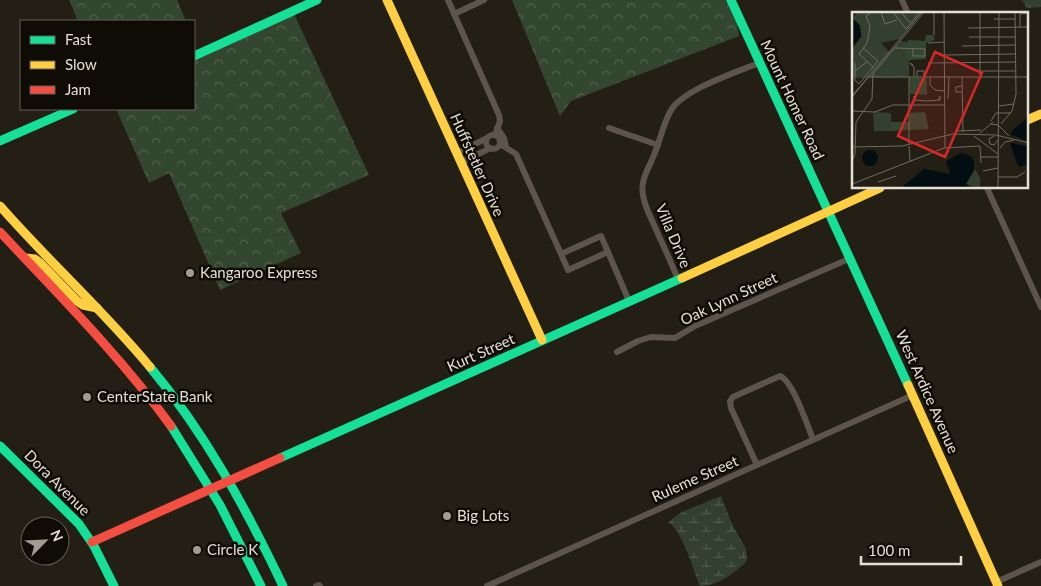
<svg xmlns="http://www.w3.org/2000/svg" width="1041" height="586" font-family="Lato,sans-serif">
  <defs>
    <pattern id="grass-tufts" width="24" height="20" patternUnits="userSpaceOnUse" patternTransform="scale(1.25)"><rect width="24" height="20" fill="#334030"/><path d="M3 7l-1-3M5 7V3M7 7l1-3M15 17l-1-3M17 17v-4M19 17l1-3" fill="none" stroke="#505b4d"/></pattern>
    <pattern id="forest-crowns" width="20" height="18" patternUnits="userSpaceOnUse" patternTransform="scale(1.25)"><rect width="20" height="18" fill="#334730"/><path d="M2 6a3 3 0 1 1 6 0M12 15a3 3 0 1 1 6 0" fill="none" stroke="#50614d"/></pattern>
    <pattern id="wetland-marsh" width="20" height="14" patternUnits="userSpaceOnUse" patternTransform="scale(1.25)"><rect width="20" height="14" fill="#334030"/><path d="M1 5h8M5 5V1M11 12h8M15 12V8" fill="none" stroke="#505b4d"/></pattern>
  </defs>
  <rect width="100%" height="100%" fill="#241f14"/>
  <path fill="url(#grass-tufts)" d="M1022,0H1041V7L1027,8Z"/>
  <g fill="url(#forest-crowns)">
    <path d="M69,0H177L186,21H78Z"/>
    <path d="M512,0H727L737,24L739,36L571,101L560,116Z"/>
    <path d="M294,14L369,175L281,213L301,253L220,290L169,173L149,183L116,109H194V60Z"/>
  </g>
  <path fill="url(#wetland-marsh)" d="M721,496L733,526L746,549L747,561C734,573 718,586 700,586C693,570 682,529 668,522L682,512Z"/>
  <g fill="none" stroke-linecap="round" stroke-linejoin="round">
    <g stroke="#5d554b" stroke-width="6">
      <path d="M448,0L499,115L500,121L495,135"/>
      <path d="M902,0L908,14"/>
      <path d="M454,14L484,0"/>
      <path d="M497,128L504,138L506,147"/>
      <path d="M609,128L658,145"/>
      <circle cx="493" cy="142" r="7"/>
      <path d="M500,144L516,154L561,254L568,270L608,252L601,236L561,254"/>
      <path d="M457,153L487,138"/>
      <path d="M461,162L491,148"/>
      <path d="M987,188L1041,307"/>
      <path d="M608,252L629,301"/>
      <path d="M678,280C672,264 665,249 658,234C653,221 645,209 643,195C640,180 649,168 654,155C660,141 663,125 670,112C681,90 737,72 759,63"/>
      <path d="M617,352L638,341L651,337L675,338L695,326L851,258"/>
      <path d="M757,465L731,408L730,401L733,397L780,376C793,381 807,425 813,439"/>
      <path d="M996,582L1041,562"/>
      <path d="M316,586L319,585L320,586"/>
      <path d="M487,586L913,395"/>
    </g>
    <g stroke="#16e098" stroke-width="9">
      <path d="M731,0L908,385"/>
      <path d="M194,56L317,0"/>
      <path d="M0,141L73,109"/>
      <path d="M150,367C205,433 246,508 283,586"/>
      <path d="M171,426L220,505L261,586"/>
      <path d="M0,446L79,524L94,546L114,586"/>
      <path d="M280,458L682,278"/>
    </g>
    <g stroke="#ffcf43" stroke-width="9">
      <path d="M387,0L542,340"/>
      <path d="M1027,120L1041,114"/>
      <path d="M0,206C48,261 103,310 150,367"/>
      <path d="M25,258L35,259L39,262L77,301L83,305L97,308"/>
      <path d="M682,278L880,188"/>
      <path d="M908,385L998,586"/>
    </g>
    <g stroke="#f24e42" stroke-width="9">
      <path d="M0,232C59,295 120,356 171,426"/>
      <path d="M92,542L280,458"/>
    </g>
  </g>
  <g fill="#a19c91" stroke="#0f0b05" stroke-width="2">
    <circle cx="190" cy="273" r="5"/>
    <circle cx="87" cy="397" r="5"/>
    <circle cx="447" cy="516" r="5"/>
    <circle cx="197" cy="550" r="5"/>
  </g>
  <g text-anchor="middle" stroke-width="5" stroke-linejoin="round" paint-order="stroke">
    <g font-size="15" fill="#e5e0d4" stroke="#0f0b05">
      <text transform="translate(792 100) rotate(65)" y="5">Mount Homer Road</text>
      <text transform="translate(477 165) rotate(66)" y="5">Huffstetler Drive</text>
      <text transform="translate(673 236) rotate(67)" y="5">Villa Drive</text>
      <text transform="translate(729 299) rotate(-25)" y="5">Oak Lynn Street</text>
      <text transform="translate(481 353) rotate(-24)" y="5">Kurt Street</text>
      <text transform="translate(927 392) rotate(66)" y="5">West Ardice Avenue</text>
      <text transform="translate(695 479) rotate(-24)" y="5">Ruleme Street</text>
      <text transform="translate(57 483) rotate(45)" y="5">Dora Avenue</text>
    </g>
    <g font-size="15" fill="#e5e0d4" stroke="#0f0b05" text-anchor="start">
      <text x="200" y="278">Kangaroo Express</text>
      <text x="97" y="402">CenterState Bank</text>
      <text x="457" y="521">Big Lots</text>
      <text x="207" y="555">Circle K</text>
    </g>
  </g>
  <g transform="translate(852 12)">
    <rect width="176" height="176" fill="#241f14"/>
    <path d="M5,0H70L47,27L29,31L37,40L49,29L55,30L56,39L51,44L57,48V65L0,66V37L10,24L7,12L1,6Z" fill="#334030"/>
    <path d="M74,23H81L83,28L74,31V47L57,48L52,45L56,28L73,29ZM57,66H75V83L58,82ZM73,100L77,117L39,119V110H58V101Z" fill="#334730"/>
    <path d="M123,157L128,166V176L114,172Z" fill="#334030"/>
    <path d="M21,100L39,101V119H22Z" fill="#334030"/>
    <path d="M0,6L8,14L9,24L0,36ZM176,105V129L159,123L160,119ZM158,131L176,134V152L168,155L165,152ZM10 146a8 8 0 1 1 16 0a8 8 0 1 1-16 0ZM109,141L119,144L122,149V158L114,172L119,176H49L72,157L98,162L94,149Z" fill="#030e12"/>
    <path fill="none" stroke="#716c61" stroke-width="1" d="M29,0L33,12L45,8M41,0L54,17L68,0M49,0L59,12M82,0V23M92,0L93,136M128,0V65M142,7H163M18,14L15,31L7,42L21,55M18,14L14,4L20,0M116,16L177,15M168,16V2L177,1M117,25H163M76,31L92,30M110,34L163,33M43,36L73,37V44H61V37M92,43L163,42M3,51V68L7,72M76,51L164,50M61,53L58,51L62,55V65M3,59L15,50M128,59H146M147,59H164M57,65V132M65,65V59H72V65M78,65V73L83,78L93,79M110,65L111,120M7,72L26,49L11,36M110,74L104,75V80H110M0,84L16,65H177M0,85L70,0M96,87L97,65M63,88L62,84V88L75,89M75,89L88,88V84L86,88M147,94L162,92M0,99L23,100L41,93H93M139,109L144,101H159M139,112L146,113L157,124M149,112L160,99L164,82L163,0M128,121L141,110M104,122V119L129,118M122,124L146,142M142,124L137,127L138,132L142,133L146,128M57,134L58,149M0,135L50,134L101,122L144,123L177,131M148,136L153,130L162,128M129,145H146M0,149L3,142L4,110L20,87L21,62L72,0M131,159L146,156M146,165H165L173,160M26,170L44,164M0,172L92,136L128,134L129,151M146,176L147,0"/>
    <path fill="#d62828" fill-opacity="0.15" stroke="#d62828" stroke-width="2.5" d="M83,40L130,61L93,145L46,124Z"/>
    <rect width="176" height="176" fill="none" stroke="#e5e0d4" stroke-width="2.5"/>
  </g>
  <rect x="20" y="20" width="175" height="90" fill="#0f0b05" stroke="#656058"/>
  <rect x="30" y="36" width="25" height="8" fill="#16e098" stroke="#656058"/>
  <text x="65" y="45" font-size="15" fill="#e5e0d4">Fast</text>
  <rect x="30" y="61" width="25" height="8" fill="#ffcf43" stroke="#656058"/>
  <text x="65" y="70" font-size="15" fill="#e5e0d4">Slow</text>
  <rect x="30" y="86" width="25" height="8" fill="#f24e42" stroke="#656058"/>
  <text x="65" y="95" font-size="15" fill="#e5e0d4">Jam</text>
  <g transform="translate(45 541) rotate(66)"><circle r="24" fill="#0f0b05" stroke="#656058"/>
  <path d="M0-4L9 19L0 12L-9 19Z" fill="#a19c91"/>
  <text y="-8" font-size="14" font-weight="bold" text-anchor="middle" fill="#e5e0d4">N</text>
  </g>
  <path d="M861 556v8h100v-8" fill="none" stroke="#e5e0d4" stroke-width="2.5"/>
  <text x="868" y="556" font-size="15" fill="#e5e0d4" stroke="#0f0b05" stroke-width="4" paint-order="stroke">100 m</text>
</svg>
